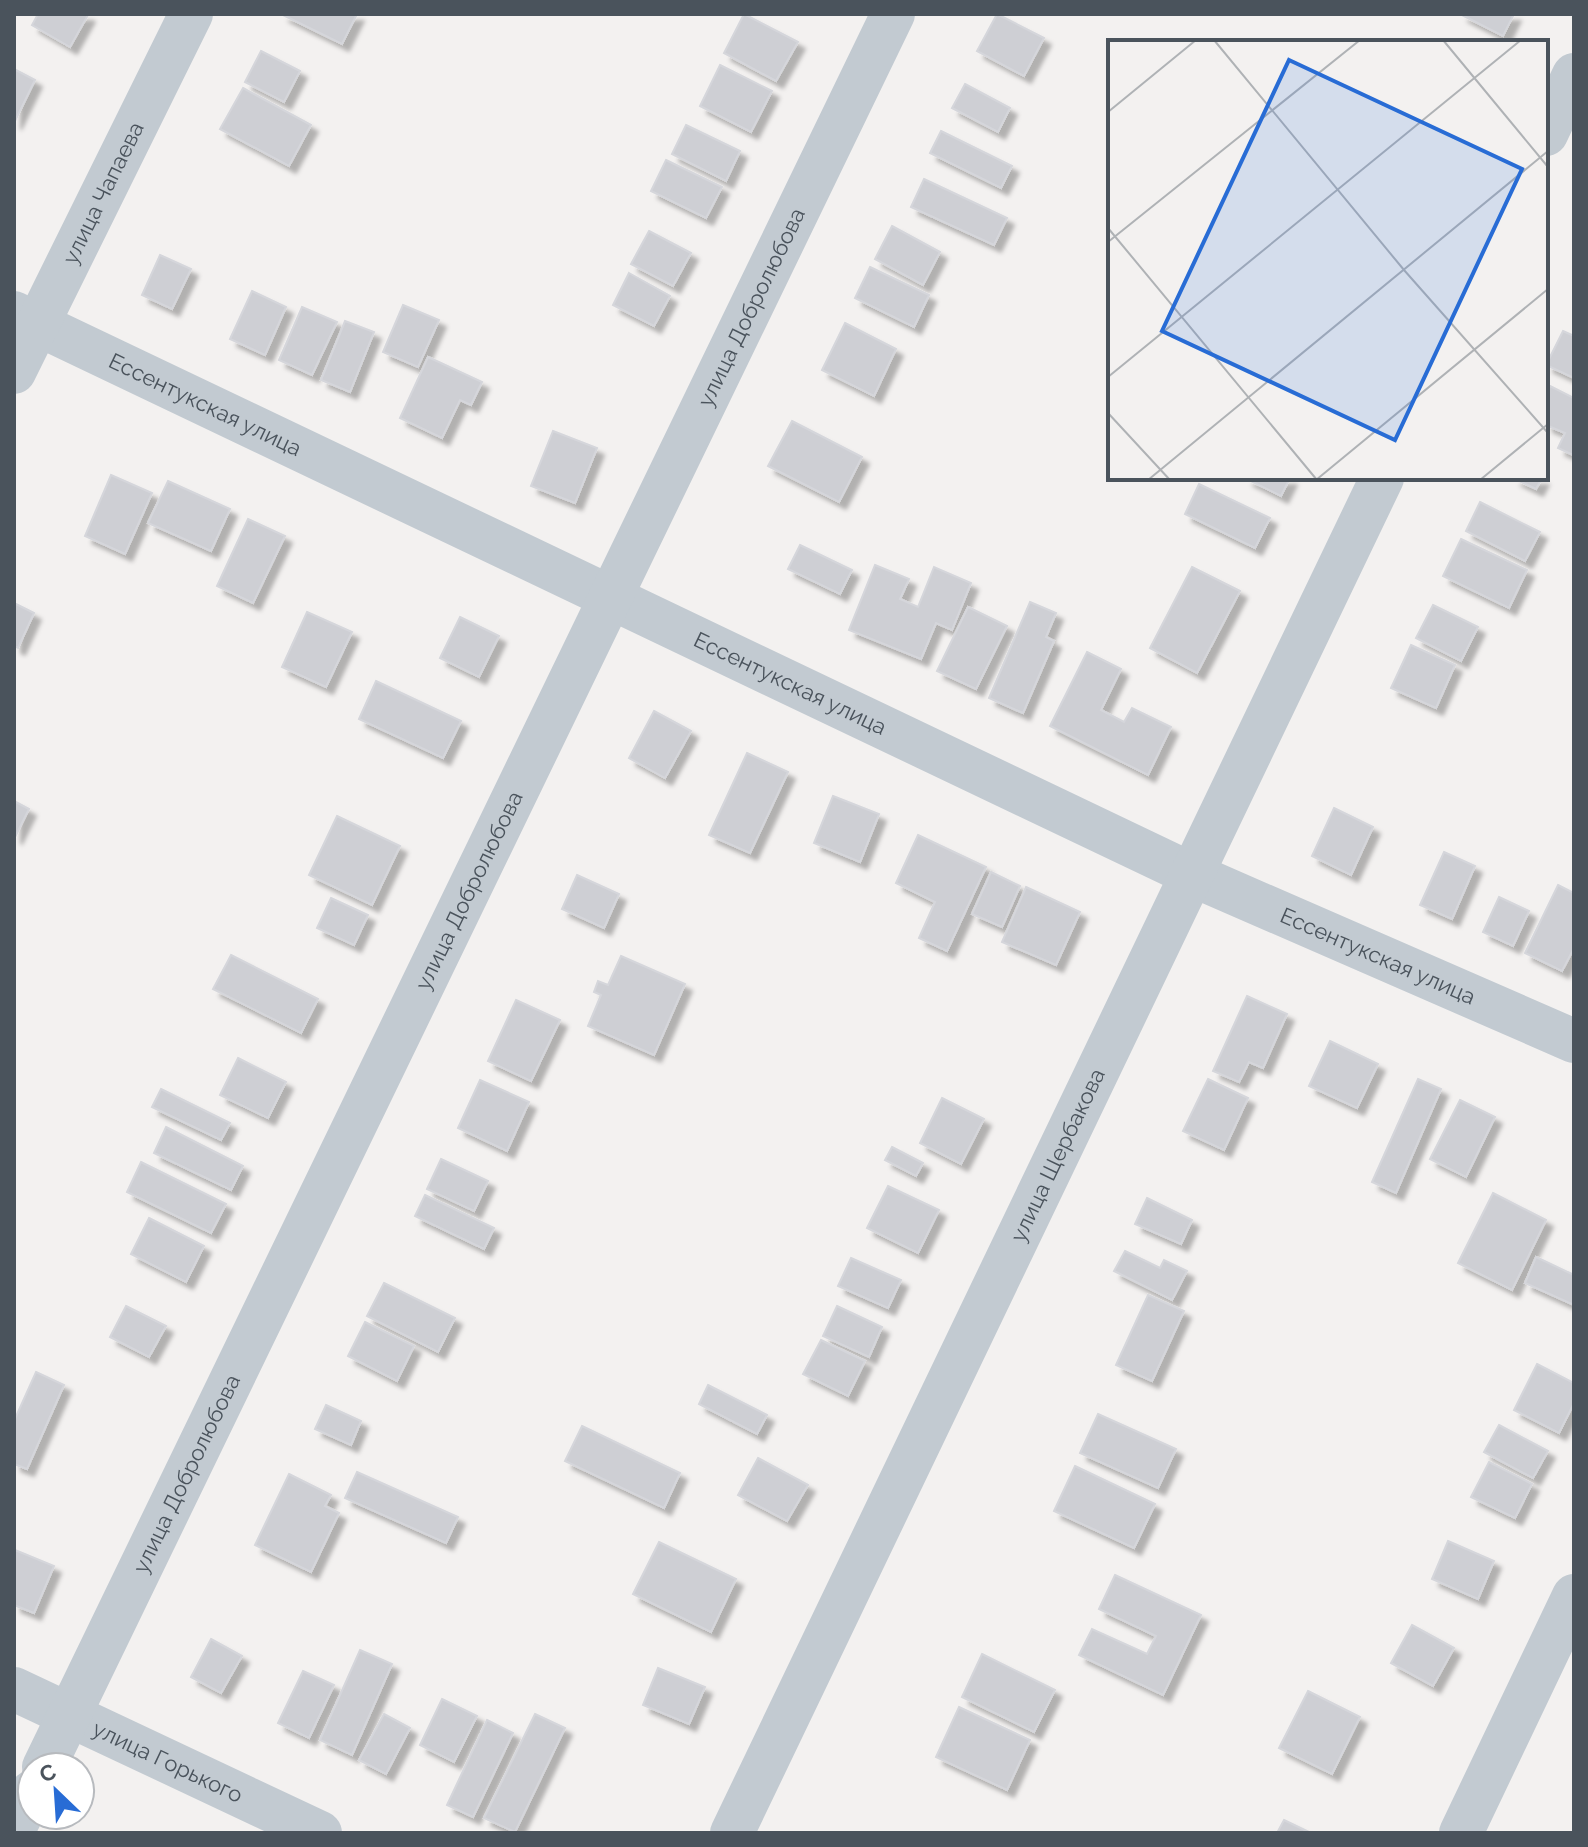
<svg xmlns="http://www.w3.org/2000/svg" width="1588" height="1847" font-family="Raleway,sans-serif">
  <defs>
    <filter id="shadow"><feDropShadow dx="7" dy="7" stdDeviation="2" flood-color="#0004"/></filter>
  </defs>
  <rect width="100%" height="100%" fill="#f3f1f0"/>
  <g fill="#cecfd4" stroke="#d5d6db" stroke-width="2" filter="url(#shadow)">
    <path d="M38,14H86L88,15L70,47L32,25Z"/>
    <path d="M281,14H357L342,44Z"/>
    <path d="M744,14L798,42L776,81L724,53Z"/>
    <path d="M997,14L1044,38L1024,76L977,51Z"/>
    <path d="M1460,14H1514L1503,36Z"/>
    <path d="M261,51L300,71L284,102L245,82Z"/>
    <path d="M720,65L772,91L751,132L700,106Z"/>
    <path d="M14,69L35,80L14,123Z"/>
    <path d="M965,84L1010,108L998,132L952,108Z"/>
    <path d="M243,88L311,125L289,166L220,129Z"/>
    <path d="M686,125L740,151L726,181L672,154Z"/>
    <path d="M941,131L1012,166L1001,188L930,153Z"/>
    <path d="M666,160L722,187L706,218L651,191Z"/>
    <path d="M924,179L1007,218L994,245L911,207Z"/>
    <path d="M892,226L940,252L923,285L875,259Z"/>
    <path d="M649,231L691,253L673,286L631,264Z"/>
    <path d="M160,255L191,269L172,309L142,295Z"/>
    <path d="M870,267L929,295L914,327L855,298Z"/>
    <path d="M629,273L670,296L654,326L613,305Z"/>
    <path d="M252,291L286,307L265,355L230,339Z"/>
    <path d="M403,305L439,320L418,367L383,352Z"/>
    <path d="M302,307L337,322L312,375L279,360Z"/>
    <path d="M345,321L374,332L350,392L321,380Z"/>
    <path d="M845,323L896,349L874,396L822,370Z"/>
    <path d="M1563,331L1574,336V378L1546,365Z"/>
    <path d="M428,357L482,382L471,405L460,400L442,438L400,418Z"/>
    <path d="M1550,386L1574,398L1573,455L1558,448L1565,433L1546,425V394Z"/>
    <path d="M792,421L862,457L839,502L768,466Z"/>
    <path d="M553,431L597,448L575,503L531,486Z"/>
    <path d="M111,475L152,493L125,554L85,536Z"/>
    <path d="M1245,478H1290L1281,496Z"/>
    <path d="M1513,478H1542L1536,489Z"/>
    <path d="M168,481L230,509L211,551L148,523Z"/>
    <path d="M1199,484L1270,518L1255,548L1185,514Z"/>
    <path d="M1480,502L1540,532L1525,561L1466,531Z"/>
    <path d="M248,519L285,536L253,603L217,586Z"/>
    <path d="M1461,539L1527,570L1509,608L1443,576Z"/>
    <path d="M800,545L852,570L840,594L788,569Z"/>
    <path d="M875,565L909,579L900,599L918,607L934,567L971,583L952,630L936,623L921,659L849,630Z"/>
    <path d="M1192,567L1240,591L1197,673L1150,648Z"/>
    <path d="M1030,602L1056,613L1046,637L1054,641L1023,713L989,698Z"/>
    <path d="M14,603L34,613L18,648L14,646Z"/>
    <path d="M1433,605L1478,627L1461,661L1416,638Z"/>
    <path d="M968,607L1007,626L976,689L937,671Z"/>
    <path d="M307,612L352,632L326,687L282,667Z"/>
    <path d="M460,617L499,636L479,677L440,658Z"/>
    <path d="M1411,645L1455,665L1436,708L1391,688Z"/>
    <path d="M1087,652L1121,669L1101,710L1124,722L1132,708L1171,727L1148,775L1050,726Z"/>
    <path d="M376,681L461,721L443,758L359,719Z"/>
    <path d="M654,711L691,731L665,778L629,758Z"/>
    <path d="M747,753L788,772L750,853L709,835Z"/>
    <path d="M833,796L879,814L860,862L814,843Z"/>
    <path d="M14,801L29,809L15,837L14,836Z"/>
    <path d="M1334,808L1373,827L1351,875L1312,856Z"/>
    <path d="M337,816L400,846L372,905L309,875Z"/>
    <path d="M918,835L986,867L947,951L919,938L935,902L896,883Z"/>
    <path d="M1444,852L1475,866L1452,919L1420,905Z"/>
    <path d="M991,872L1020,886L1002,927L972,914Z"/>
    <path d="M577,875L619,894L604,928L562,909Z"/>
    <path d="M1558,885L1574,893V948L1562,971L1525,953Z"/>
    <path d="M1026,887L1080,912L1056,965L1002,942Z"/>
    <path d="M1499,897L1529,911L1513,946L1483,932Z"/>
    <path d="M331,898L368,915L354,945L317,928Z"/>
    <path d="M231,955L318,999L301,1033L213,989Z"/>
    <path d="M621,956L685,984L654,1055L588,1026L601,995L594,992L598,981L608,985Z"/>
    <path d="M1247,996L1287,1014L1263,1068L1249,1062L1239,1082L1213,1071Z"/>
    <path d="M516,1000L560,1020L531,1081L488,1061Z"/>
    <path d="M1330,1041L1378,1064L1357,1108L1309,1086Z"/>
    <path d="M238,1058L286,1082L268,1118L220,1095Z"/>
    <path d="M1208,1079L1248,1098L1224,1150L1183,1131Z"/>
    <path d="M1418,1079L1441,1089L1396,1193L1372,1182Z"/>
    <path d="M480,1080L529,1102L507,1151L458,1128Z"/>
    <path d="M161,1089L230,1123L221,1140L152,1107Z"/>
    <path d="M942,1098L984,1119L961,1164L920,1143Z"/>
    <path d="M1460,1100L1495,1117L1466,1177L1430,1159Z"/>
    <path d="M166,1127L243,1166L231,1190L154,1153Z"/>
    <path d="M892,1147L923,1163L916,1176L885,1160Z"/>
    <path d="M441,1159L488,1181L474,1211L427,1189Z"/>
    <path d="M141,1162L226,1204L211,1233L127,1192Z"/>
    <path d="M888,1186L939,1210L918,1253L867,1228Z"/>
    <path d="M1493,1193L1546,1220L1512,1290L1458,1263Z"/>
    <path d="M425,1195L494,1228L484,1249L415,1216Z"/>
    <path d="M1147,1198L1192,1220L1181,1244L1135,1224Z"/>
    <path d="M149,1218L204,1246L186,1282L131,1254Z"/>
    <path d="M1125,1251L1160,1268L1164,1260L1187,1271L1172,1300L1114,1271Z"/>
    <path d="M1536,1257L1574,1275V1305L1525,1283Z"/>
    <path d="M851,1258L901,1280L888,1308L838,1286Z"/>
    <path d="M384,1283L455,1318L438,1352L367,1316Z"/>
    <path d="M1148,1295L1184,1311L1152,1381L1116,1365Z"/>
    <path d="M126,1306L166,1326L149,1357L110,1337Z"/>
    <path d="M837,1306L882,1327L869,1357L823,1336Z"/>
    <path d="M365,1322L414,1346L397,1381L348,1356Z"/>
    <path d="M821,1340L865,1361L848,1396L803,1374Z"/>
    <path d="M1537,1364L1574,1383V1403L1559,1433L1514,1410Z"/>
    <path d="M36,1372L64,1385L27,1469L14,1464V1421Z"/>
    <path d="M708,1385L767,1415L757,1434L699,1404Z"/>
    <path d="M326,1405L361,1421L351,1445L315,1429Z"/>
    <path d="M1098,1414L1176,1449L1158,1488L1080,1453Z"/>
    <path d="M1499,1425L1548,1451L1533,1478L1484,1452Z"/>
    <path d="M582,1426L680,1473L664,1508L565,1461Z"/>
    <path d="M758,1458L808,1485L787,1521L738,1495Z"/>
    <path d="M1489,1462L1532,1484L1515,1518L1471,1497Z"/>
    <path d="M1075,1466L1155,1504L1134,1548L1054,1511Z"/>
    <path d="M357,1472L458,1517L446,1543L345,1498Z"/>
    <path d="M289,1474L331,1495L325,1506L339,1513L311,1572L255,1545Z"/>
    <path d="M1448,1541L1494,1561L1478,1599L1432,1579Z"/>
    <path d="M659,1542L736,1579L711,1632L633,1594Z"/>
    <path d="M15,1550L54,1566L34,1613L14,1605Z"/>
    <path d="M1115,1575L1201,1615L1163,1695L1079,1655L1092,1629L1147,1654L1156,1636L1099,1609Z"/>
    <path d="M1412,1625L1454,1648L1433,1686L1391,1663Z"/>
    <path d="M211,1639L242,1656L221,1693L191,1677Z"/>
    <path d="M360,1650L392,1664L352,1755L320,1740Z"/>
    <path d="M982,1654L1055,1690L1034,1732L962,1697Z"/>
    <path d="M658,1668L705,1687L689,1724L643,1705Z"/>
    <path d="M303,1671L334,1685L309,1738L278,1723Z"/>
    <path d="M1308,1691L1360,1717L1332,1774L1279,1748Z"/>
    <path d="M442,1699L477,1716L454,1762L420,1745Z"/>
    <path d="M959,1707L1030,1740L1007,1790L936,1757Z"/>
    <path d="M384,1714L410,1728L386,1774L359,1760Z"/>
    <path d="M535,1714L565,1728L515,1832L484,1818Z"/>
    <path d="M487,1720L513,1733L473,1817L447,1805Z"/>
    <path d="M1284,1820L1311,1833H1277Z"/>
  </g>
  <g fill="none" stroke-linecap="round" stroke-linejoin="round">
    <g stroke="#c2cad1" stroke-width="44">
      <path d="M1546,134L1574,75"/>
      <path id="s1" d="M14,313L1193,875L1574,1041"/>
      <path id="s2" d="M14,372L191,14"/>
      <path id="s3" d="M14,1689L320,1833"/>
      <path id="s4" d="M44,1767L893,14"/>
      <path d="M14,1829L32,1792"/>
      <path id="s5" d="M732,1833L1382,478"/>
      <path d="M1461,1833L1574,1596"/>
    </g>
  </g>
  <g text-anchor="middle" stroke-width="6" stroke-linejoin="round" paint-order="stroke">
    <g font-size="22" fill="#4a535c" stroke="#fff">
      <text dy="8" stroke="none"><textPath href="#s2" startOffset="200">улица Чапаева</textPath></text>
      <text dy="8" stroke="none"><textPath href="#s4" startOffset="1622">улица Добролюбова</textPath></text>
      <text dy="8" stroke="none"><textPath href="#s1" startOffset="212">Ессентукская улица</textPath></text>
      <text dy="8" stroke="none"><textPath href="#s1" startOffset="860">Ессентукская улица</textPath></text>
      <text dy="8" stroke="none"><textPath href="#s4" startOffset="974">улица Добролюбова</textPath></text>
      <text dy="8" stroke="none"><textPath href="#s1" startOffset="1508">Ессентукская улица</textPath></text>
      <text dy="8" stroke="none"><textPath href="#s5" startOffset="752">улица Щербакова</textPath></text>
      <text dy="8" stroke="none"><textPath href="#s4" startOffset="326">улица Добролюбова</textPath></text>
      <text dy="8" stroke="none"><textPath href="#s3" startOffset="170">улица Горького</textPath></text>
    </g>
  </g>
  <g transform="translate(1108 40)">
    <rect width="440" height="440" fill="#f3f1f0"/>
    <path fill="none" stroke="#afb2b5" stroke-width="2" d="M106,0L296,230L440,393M335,0L440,127M0,72L88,0M0,188L209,440M0,202L252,0M0,337L413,0M0,373L62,440M40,440L440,111M208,440L440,249M372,440L440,384"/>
    <path fill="#286cd5" fill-opacity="0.15" stroke="#286cd5" stroke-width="4" d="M181,20L414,129L287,400L54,291Z"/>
    <rect width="440" height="440" fill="none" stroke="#4a535c" stroke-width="4"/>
  </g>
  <rect width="1588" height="1847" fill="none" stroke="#4a535c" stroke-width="32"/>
  <g transform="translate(56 1791) rotate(335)"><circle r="38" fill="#ffffff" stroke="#b7babe" stroke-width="2"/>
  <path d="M0-6L14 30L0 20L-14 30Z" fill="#286cd5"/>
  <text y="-12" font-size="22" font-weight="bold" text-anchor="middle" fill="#4a535c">С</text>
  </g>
</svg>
